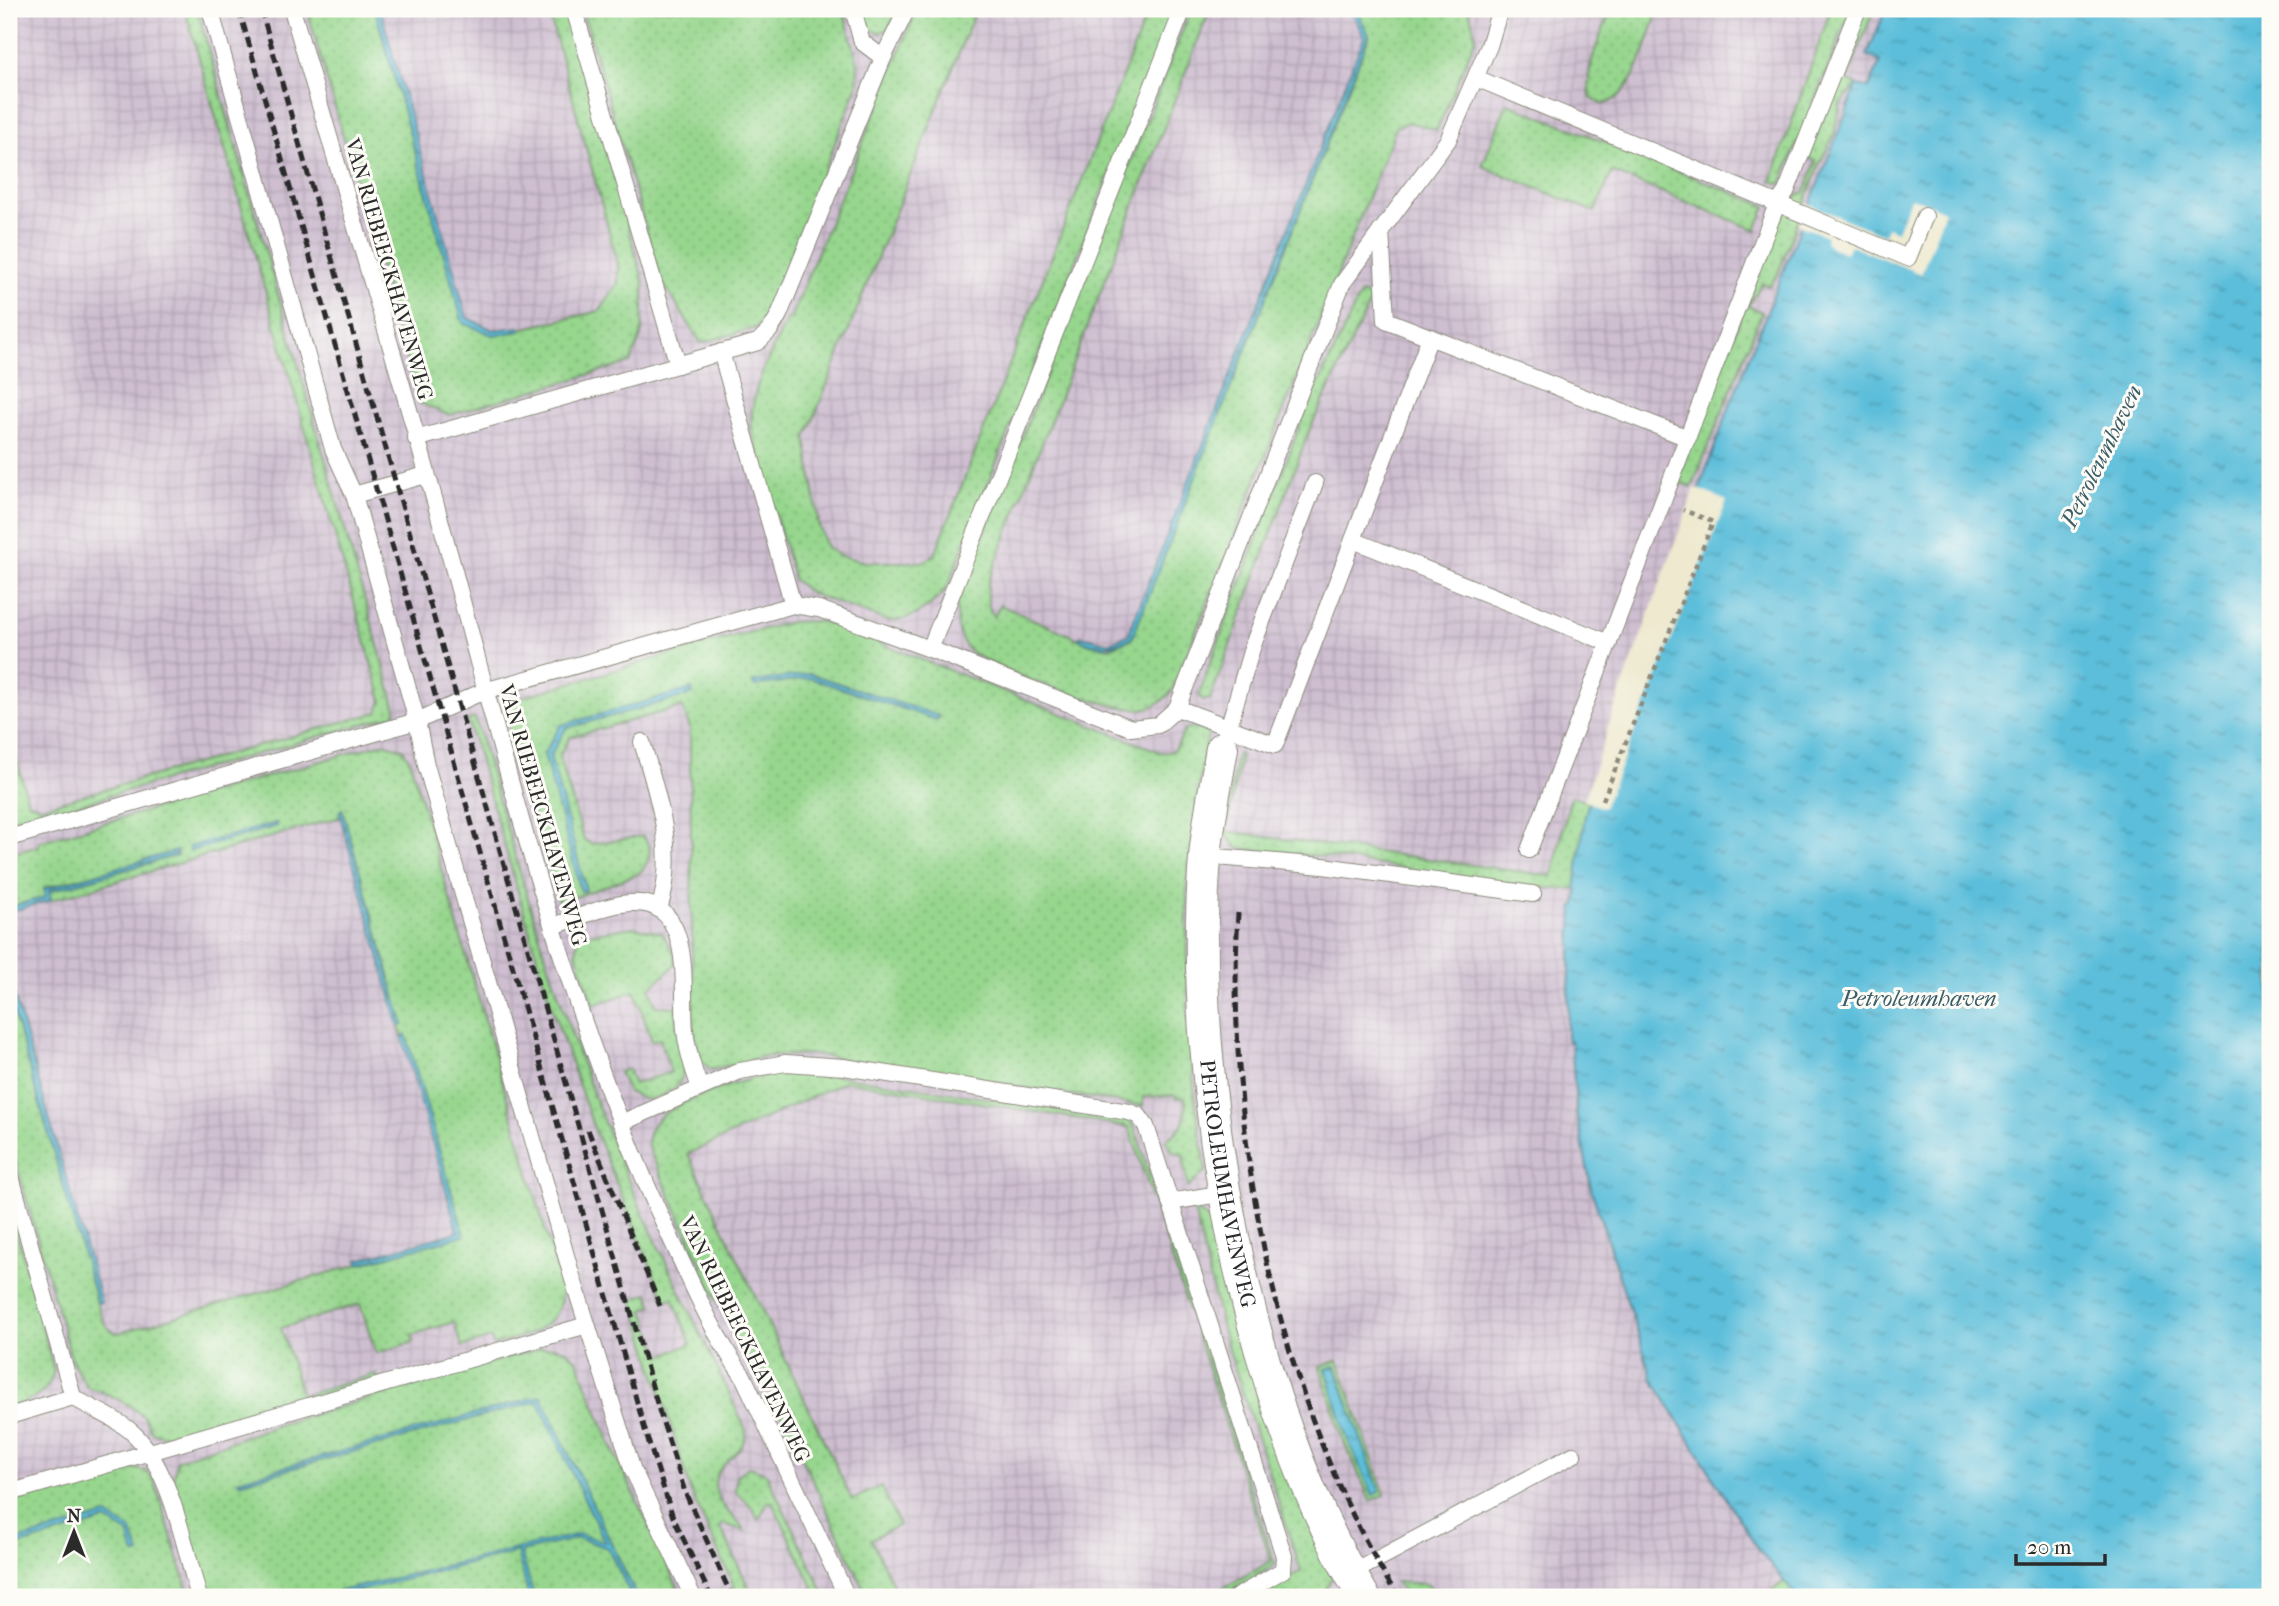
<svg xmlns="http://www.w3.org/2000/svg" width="2279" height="1606" font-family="'IM FELL French Canon',serif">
  <defs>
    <pattern id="industrial-grid" width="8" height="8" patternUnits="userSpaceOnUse" patternTransform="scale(1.75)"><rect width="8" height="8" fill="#cebed0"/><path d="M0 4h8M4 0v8" fill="none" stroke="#b1a3b3"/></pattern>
    <pattern id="grass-dots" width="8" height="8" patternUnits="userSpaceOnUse" patternTransform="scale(1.75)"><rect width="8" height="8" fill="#96d68d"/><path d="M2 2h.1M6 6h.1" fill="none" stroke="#81b87a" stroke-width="1.8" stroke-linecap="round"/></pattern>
    <pattern id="wetland-marsh" width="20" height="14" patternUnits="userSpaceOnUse" patternTransform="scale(1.75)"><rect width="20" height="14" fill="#96d68d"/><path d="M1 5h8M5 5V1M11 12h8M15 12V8" fill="none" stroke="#81b87a"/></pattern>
    <pattern id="water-ripples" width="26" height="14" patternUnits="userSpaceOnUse" patternTransform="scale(1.75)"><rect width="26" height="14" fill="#5cbeda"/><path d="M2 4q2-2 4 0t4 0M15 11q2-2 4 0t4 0" fill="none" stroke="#4c9bb1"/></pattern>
  </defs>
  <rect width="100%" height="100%" fill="#fdfcf7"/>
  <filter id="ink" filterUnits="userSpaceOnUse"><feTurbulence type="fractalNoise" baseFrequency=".0143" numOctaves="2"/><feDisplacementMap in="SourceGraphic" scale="14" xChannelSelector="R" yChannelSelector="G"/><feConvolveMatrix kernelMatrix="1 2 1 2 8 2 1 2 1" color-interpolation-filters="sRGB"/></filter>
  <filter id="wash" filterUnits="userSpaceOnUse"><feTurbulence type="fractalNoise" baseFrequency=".00686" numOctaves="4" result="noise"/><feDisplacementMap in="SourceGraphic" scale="28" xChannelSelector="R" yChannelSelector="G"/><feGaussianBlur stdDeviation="1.57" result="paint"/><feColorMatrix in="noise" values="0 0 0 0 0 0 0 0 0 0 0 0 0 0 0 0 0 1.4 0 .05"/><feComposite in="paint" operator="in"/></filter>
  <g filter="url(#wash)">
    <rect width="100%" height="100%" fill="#eee9cf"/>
    <rect fill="url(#industrial-grid)" x="9" y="9" width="2261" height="1588"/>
    <g fill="url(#grass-dots)" stroke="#60805c" stroke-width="2">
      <path d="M185,9H197L396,709L395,715L31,818L30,815L9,821V732L28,802L42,807L378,712L382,700Z"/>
      <path d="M307,9H375L463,322L493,335L600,311L618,283V264L548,9H567L644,283L642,333L630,363L449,415L419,403Z"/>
      <path d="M582,9H843L858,63L857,87L766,318L755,328L701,343L661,280Z"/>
      <path d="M862,9H898L889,29L879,33L868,28Z"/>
      <path d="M917,9H976L806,438L819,526L827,547L838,555L865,562H923L935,554L1149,9H1174L948,586C934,605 912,622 888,621L812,594L794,580L752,430C748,391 771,354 787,319L790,320Z"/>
      <path d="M1191,9H1210L988,583V605L994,617L1000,605L1090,644L1110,648L1132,638L1369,36L1356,9H1469L1476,38L1437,130L1408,122L1396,127L1173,689C1165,700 1156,707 1143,709C1115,712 984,668 967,648C956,635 957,618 957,602Z"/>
      <path d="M1611,9H1659C1648,36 1634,102 1601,104L1591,98C1581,72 1603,33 1611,9Z"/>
      <path d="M1831,9H1851L1781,184L1771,181Z"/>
      <path d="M1864,9H1874L1847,80L1857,85L1840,105L1834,135L1820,163L1777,276L1769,286L1762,283L1748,306L1762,312L1692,487L1682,483L1680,486L1675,484L1780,218L1790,198L1805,192L1816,161L1808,158Z"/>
      <path d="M1507,103L1766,206L1756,230L1612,172L1595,212L1482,166Z"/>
      <path d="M1361,293L1372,298L1309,431L1215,686L1210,699L1204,701L1199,696L1204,680L1303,417Z"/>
      <path d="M813,621L825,622L1160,752C1180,755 1177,739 1187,728H1199L1208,734L1198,789L1187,883L1188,1015L1195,1099L1206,1171L1188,1188L1183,1154L1173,1152L1166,1140C1185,1127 1187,1120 1185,1097L1176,1098V1095L1143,1097V1106L812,1054L765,1056L711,1070L701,1061L693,1027L690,741V728L682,707L570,737L559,756L584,840L592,844L643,836C654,849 650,864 638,874L559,903L503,709L508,701L717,641L791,622Z"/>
      <path d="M475,718C513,850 551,983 600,1112C642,1221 698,1324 746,1430C748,1460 700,1462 720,1501C726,1512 738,1520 745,1531L723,1524L720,1526L753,1597H739L690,1490L633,1299L648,1293L653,1306L644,1310L661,1356L691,1344L673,1298L665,1301L593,1126L551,1005L468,720Z"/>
      <path d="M384,743L403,749L410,761L562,1288C562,1330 527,1335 493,1345L491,1338L462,1347L454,1322L412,1335L414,1342L376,1353L360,1304L281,1328L302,1396L376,1374L378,1379L196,1431C184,1433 169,1438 157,1434C146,1431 149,1420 141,1414C125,1402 107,1392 87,1387L72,1361L9,1137V996L97,1303C102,1317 103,1330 119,1333L464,1234L406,1036L402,1037L399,1026L403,1024L342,809L341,817L51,900L49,891L177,855L176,852L44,888L46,897L9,907V854L39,846L38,842Z"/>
      <path d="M1237,754L1241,755L1226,831L1267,837L1552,876L1571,796L1588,802L1575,889L1537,888L1328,857L1237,848L1224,832Z"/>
      <path d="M633,927L662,933L675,955V965L650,988L656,1006L677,1007C675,1050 707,1088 646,1100L628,1092L619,1072L628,1069L634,1084L671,1072L660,1039L652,1041L635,991L593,1005L576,953L578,936Z"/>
      <path d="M786,1072L826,1074L1129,1120L1134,1126L1275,1565L1219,1597H1207L1271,1561L1129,1127L846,1081L688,1154L852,1500L881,1486L899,1525L871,1539L899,1597H868L762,1373L752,1364L733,1336L647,1144C648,1134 651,1126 658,1119C680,1099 756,1075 786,1072Z"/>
      <path d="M9,1204L54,1371C48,1395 31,1401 9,1407Z"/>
      <path d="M1194,1210L1214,1222C1242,1344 1280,1463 1333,1576L1324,1593L1317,1597H1254L1301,1571L1222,1329Z"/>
      <path d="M554,1347L567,1351L577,1360L611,1445L682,1597H208L173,1480L177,1460L275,1426L541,1348Z"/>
      <path d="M749,1467L766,1473L826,1597H818L772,1502H767L759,1521L752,1507L735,1491L737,1475Z"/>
      <path d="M131,1468L146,1471L154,1480L190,1597H9V1502Z"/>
      <path d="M1784,1581L1797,1597H1767Z"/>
      <path d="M1396,1582L1426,1584L1443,1597H1407Z"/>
    </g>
    <path fill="url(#wetland-marsh)" stroke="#60805c" stroke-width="2" fill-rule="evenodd" d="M1338,1360L1385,1495L1371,1501L1343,1440L1320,1367ZM1336,1366L1356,1426L1347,1438L1326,1370Z"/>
    <g fill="url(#water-ripples)" stroke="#447482" stroke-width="2">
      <path d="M375,9H380L467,318L493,330L520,327L521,331L493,335L463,323Z"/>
      <path d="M1351,9H1356L1369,35L1132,638C1112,647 1100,649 1079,639L1081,636L1110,643L1128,635L1364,37Z"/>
      <path d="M1886,9H2270V1597H1797L1757,1548L1652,1378L1592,1192L1577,1117L1571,1041L1568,1042L1567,1035L1573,906L1576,905L1578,889H1575L1585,815L1615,716L1732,400L1857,85L1869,88L1880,62L1867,55Z"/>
      <path d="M810,674L939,716L937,720L810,678L754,686L753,682Z"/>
      <path d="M692,689L693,694L566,728L550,756L586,890L581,891L544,754L561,725Z"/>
      <path d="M342,809L403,1025L399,1026L339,812Z"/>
      <path d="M276,823L277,826L190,851L189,847Z"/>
      <path d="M176,851L177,855L49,891L51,900L9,912V907L46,897L44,889Z"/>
      <path d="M9,977L101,1302L97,1303L9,996Z"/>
      <path d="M406,1035L464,1235L359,1264L358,1260L458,1232L402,1037Z"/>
      <path d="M1335,1366L1380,1492L1373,1495L1347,1438L1326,1369Z"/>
      <path d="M541,1396L637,1597H632L608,1548L578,1538L521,1552L534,1597H529L517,1552L334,1597H315L579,1534L605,1542L538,1401L239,1483L238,1480Z"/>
      <path d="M107,1515L131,1530L140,1554L135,1555L128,1533L106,1520L9,1548V1543Z"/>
    </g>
    <g fill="#eee9cf">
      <path d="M1911,197L1945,211L1921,274L1850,245L1846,253L1831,247L1825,242L1827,236L1798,225L1806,203L1884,235L1887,227L1897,231Z"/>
      <path d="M1695,488L1727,501L1604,808L1584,801L1612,715Z"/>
    </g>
  </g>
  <g filter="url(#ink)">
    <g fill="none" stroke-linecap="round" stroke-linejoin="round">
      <g stroke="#8c8a7d" stroke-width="18">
        <g id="service">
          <path d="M210,9L333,449L354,495L417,721L426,765L571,1273L632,1468L693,1597"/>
          <path d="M292,9C354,225 421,440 477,658C528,852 582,1046 666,1228C690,1279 711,1331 743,1376L847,1597"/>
          <path d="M574,9L678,365"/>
          <path d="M853,9L862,42L883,58"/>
          <path d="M1476,78L1908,258L1925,216"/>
          <path d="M1381,230L1386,320L1688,438"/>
          <path d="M721,352L793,605"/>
          <path d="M416,439L758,342L770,330L779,315L883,58L907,9"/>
          <path d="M354,495L426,475"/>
          <path d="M1353,540L1609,643"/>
          <path d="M930,649L1183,9"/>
          <path d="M1177,708L1275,745L1430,337"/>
          <path d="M1226,735L1253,645L1315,483"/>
          <path d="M642,742C658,797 678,853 659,909"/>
          <path d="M9,838L417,721L484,691L793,605L819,609L930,649L1131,728L1158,725L1177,708L1342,284L1448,140L1489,46L1500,9"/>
          <path d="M1529,850L1777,204L1786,192L1858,9"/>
          <path d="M1205,856L1323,866L1533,894"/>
          <path d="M553,926C577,919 606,904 631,903C696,899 681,989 685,1030C687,1050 693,1069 700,1088"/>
          <path d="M621,1123L740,1071L786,1063L844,1067L1129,1112L1139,1116L1146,1126L1284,1556L1283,1570L1237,1597"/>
          <path d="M9,1170L73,1397C93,1410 120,1419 137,1437C172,1474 185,1549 199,1597"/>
          <path d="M1170,1202L1225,1193"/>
          <path d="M9,1416L73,1397"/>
          <path d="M9,1493L587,1325"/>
          <path d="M1350,1574L1573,1455"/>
        </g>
      </g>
      <g stroke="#8c8a7d" stroke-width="34">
        <g id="minor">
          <path id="s1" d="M1222,748C1216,785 1208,821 1205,858C1187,1082 1246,1404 1364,1597"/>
        </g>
      </g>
      <path stroke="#8c8a7d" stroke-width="4.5" stroke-dasharray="5 5" stroke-linecap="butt" d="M1603,800L1713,522L1683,510"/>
      <use href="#service" stroke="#fff" stroke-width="16"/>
      <use href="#minor" stroke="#fff" stroke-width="32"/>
      <g stroke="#2b2b2b" stroke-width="5" stroke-dasharray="10 5" stroke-linecap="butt">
        <path d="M239,9L647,1437L673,1517L711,1597"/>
        <path d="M261,9L658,1407L685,1492L732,1597"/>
        <path d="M1238,913C1225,1137 1278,1406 1398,1597"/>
        <path d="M588,1130L660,1306"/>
      </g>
    </g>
  </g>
  <g text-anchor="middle" stroke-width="6" stroke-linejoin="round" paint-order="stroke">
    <g font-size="21" fill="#2b2b2b" stroke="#fdfcf7">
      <text transform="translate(389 269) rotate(74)" y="7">VAN RIEBEECKHAVENWEG</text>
      <text transform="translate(543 815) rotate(74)" y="7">VAN RIEBEECKHAVENWEG</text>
      <text dy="7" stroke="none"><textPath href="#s1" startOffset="439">PETROLEUMHAVENWEG</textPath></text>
      <text transform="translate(745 1339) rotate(64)" y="7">VAN RIEBEECKHAVENWEG</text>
    </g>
    <g font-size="23" font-style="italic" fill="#3c5e68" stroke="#fdfcf7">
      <text transform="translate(2101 456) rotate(-64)" y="8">Petroleumhaven</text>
      <text x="1919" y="1006">Petroleumhaven</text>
    </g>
  </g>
  <rect width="2279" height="1606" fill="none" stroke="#fdfcf7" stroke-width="35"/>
  <g transform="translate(74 1532)" stroke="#fdfcf7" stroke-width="5" paint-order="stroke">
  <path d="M0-5L12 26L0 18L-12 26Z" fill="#2b2b2b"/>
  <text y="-10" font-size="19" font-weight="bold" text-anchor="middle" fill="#2b2b2b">N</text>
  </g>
  <path d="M2016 1554v10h89v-10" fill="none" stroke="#2b2b2b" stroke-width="3.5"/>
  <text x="2027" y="1554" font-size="21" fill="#2b2b2b" stroke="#fdfcf7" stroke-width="5" paint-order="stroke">20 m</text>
</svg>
